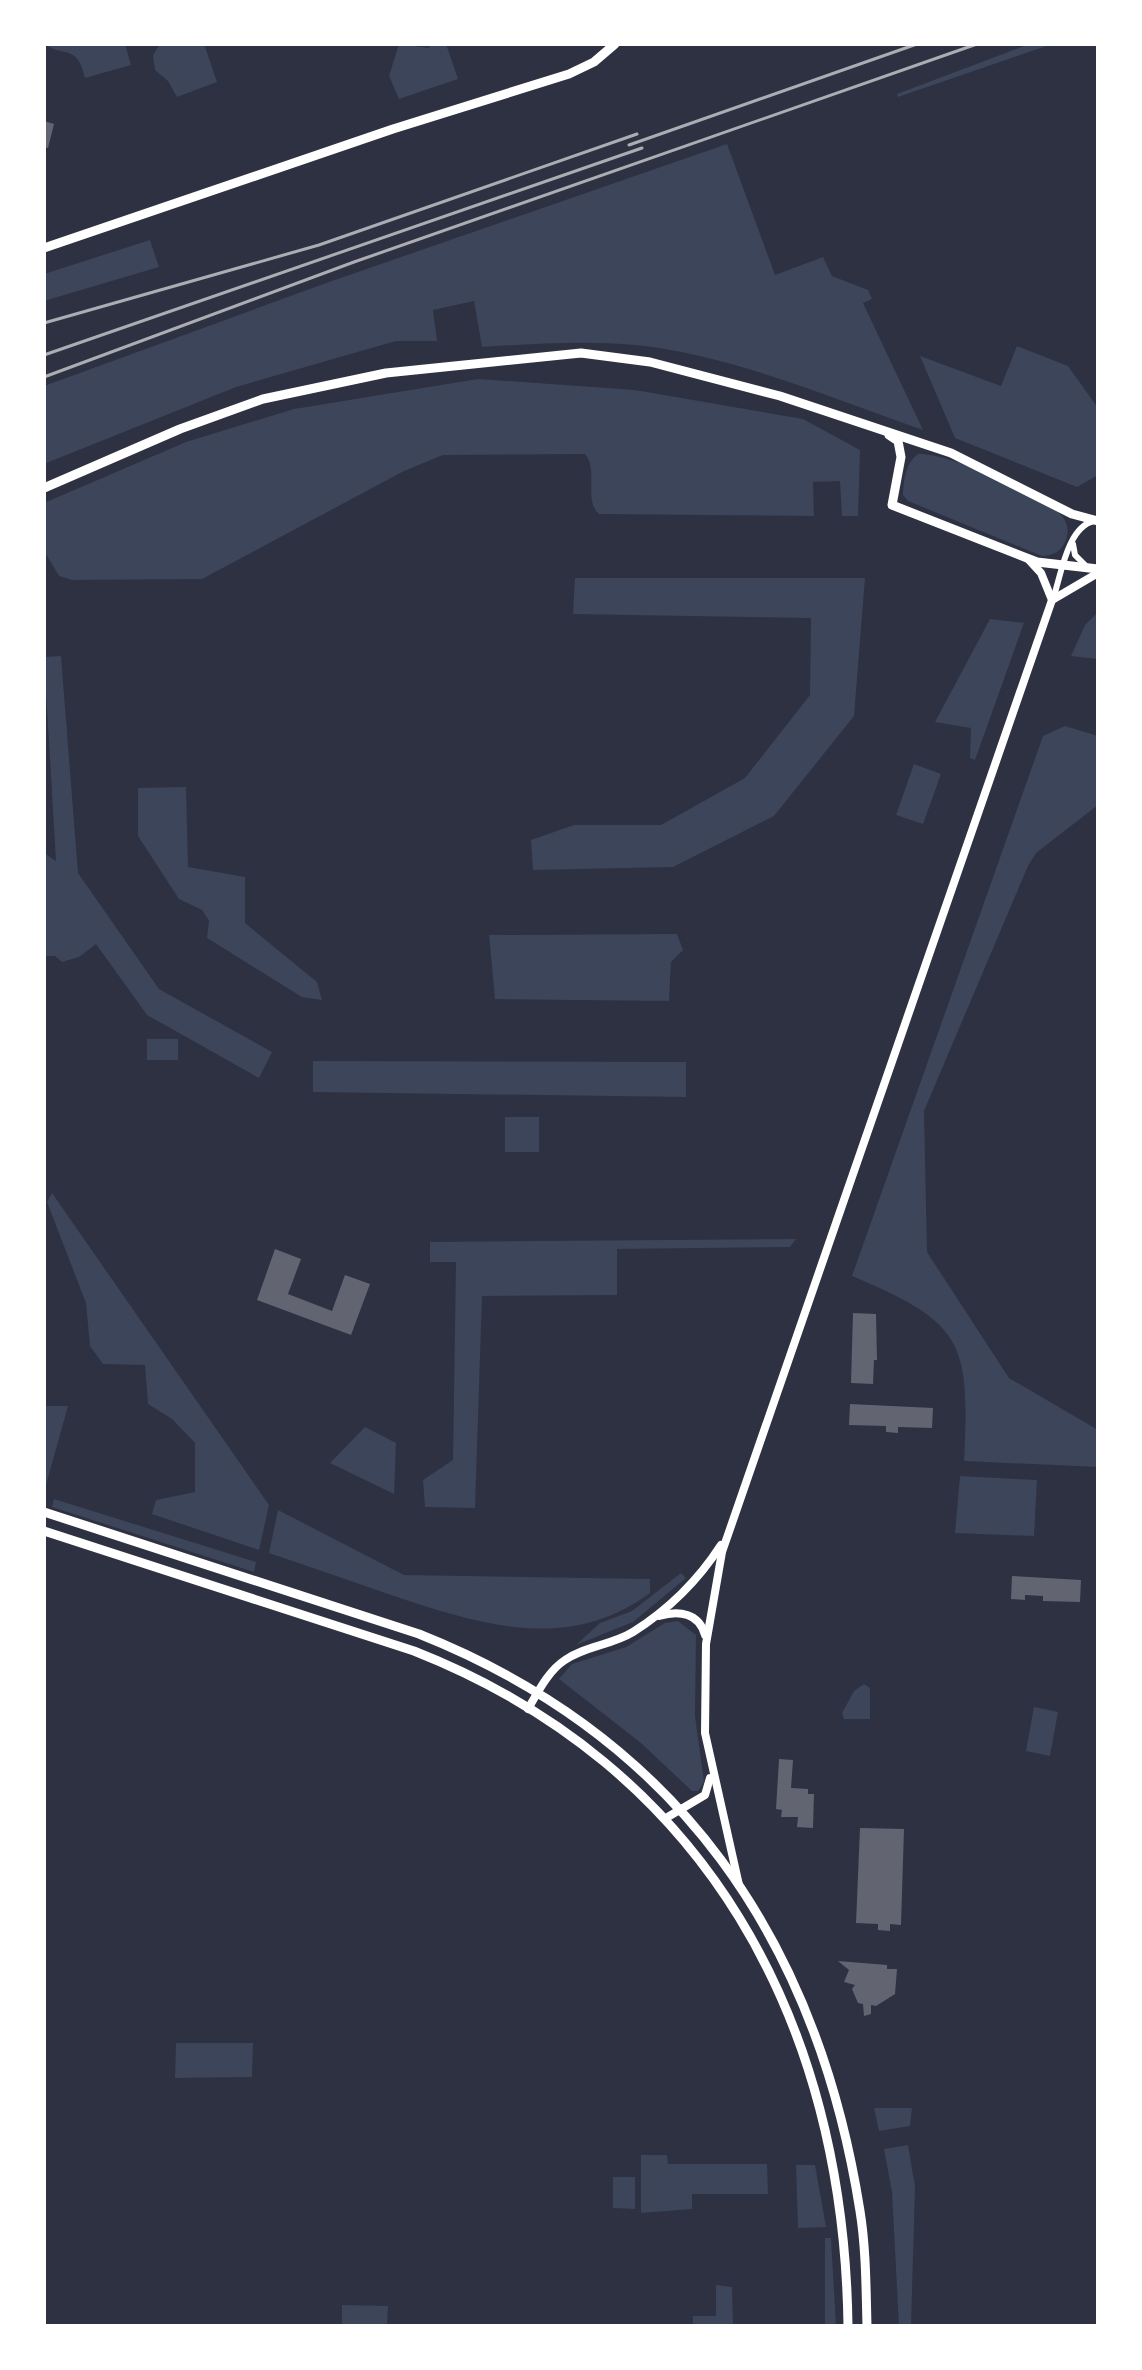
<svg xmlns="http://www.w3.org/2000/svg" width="1142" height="2370" font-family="'Exo 2',sans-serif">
  <rect width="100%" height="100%" fill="#2d3142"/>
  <g fill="#3c4559">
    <path d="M44,44H125L131,65L85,78C77,43 64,58 44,44Z"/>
    <path d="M160,44H204L217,82L177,97L168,81L155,70L153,55Z"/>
    <path d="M399,44L429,48L431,44H446L458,79L399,99L389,76Z"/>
    <path d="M1029,44H1052L898,97L897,94Z"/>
    <path d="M727,144L775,275L823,257L832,276L868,290L872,299L863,303L923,430C834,399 729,354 635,345C583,340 533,344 482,347L474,301L433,310L437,341H396L236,387L44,464V386L329,282Z"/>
    <path d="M150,240L159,267L44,301V274Z"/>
    <path d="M1017,346L1068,366L1098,408V475L1077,487L955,438L920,356L1001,386Z"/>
    <path d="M478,379L635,390L803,419L860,450L858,516H842L840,481L813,482L814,516L599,514C583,500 599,471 585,454L443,455L404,471L202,579L72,580L59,576L44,551V503L186,442L294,409Z"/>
    <path d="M918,454C947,452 1042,494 1062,516C1068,523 1069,531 1066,540C1062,551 1053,556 1042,556L908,501L903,495C903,481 906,462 918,454Z"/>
    <path d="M575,578H865L854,716L774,816L673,867L533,870L531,840L574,825H661L745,778L810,695L811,618L573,614Z"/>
    <path d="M1098,612V659L1071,656L1085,625Z"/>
    <path d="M990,619L1024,623L975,760L970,758L971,728L935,722Z"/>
    <path d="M61,656L78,873L159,989L272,1052L259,1078L147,1015L96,944L79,957L62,962L55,956H44V853L56,861L44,657Z"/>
    <path d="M1065,726L1098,736V805L1036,853L1028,866L924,1111L927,1252L1009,1378L1098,1430V1467L964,1461C970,1342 964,1323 852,1276L1043,736Z"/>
    <path d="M914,764L941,774L923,824L896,815Z"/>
    <path d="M186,787L188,867L245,877V923L317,982L322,1000L302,997L207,938L209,921L202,910L179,899L138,836V788Z"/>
    <path d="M677,934L683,950L671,962L669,1001L495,999L489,935Z"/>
    <rect x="147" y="1039" width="31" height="21"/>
    <path d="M313,1061L686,1062V1097L313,1092Z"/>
    <rect x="505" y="1117" width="34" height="35"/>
    <path d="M52,1193L269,1505L259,1550L152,1514L156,1500L195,1492V1443L172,1419L148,1404L145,1365L103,1364L90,1346L86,1303L47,1202Z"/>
    <path d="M796,1239L790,1247L617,1249V1295L482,1296L475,1508L425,1507L423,1480L453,1460L456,1262H430V1242Z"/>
    <path d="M44,1406H68L46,1485L44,1484Z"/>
    <path d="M365,1427L396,1443L394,1494L330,1463Z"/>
    <path d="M960,1476L1037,1480L1034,1536L955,1533Z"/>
    <path d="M54,1499L256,1562L254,1572L52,1507Z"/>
    <path d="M278,1510L404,1575L650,1579V1593C568,1654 478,1624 391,1595C351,1581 310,1567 269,1553Z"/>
    <path d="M681,1573L686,1578L633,1622L576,1645L600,1623L632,1611Z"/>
    <path d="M678,1621L696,1635L695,1716L704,1782L698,1791H692L641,1743L559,1679L572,1664L626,1647L665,1623Z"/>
    <path d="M864,1684L870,1688V1719H844L842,1713L854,1691Z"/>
    <path d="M1034,1707L1058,1712L1050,1756L1026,1751Z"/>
    <path d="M176,2043H253L252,2077L175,2078Z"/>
    <path d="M874,2108H912L910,2126L879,2131Z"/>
    <path d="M908,2145L915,2187L911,2326H899L892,2192L884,2149Z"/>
    <path d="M641,2155H667L668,2164H767L768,2194H692V2209L641,2213Z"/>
    <path d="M796,2165H815L826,2227L798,2228Z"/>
    <path d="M613,2177H635V2209L613,2208Z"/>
    <path d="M825,2238H831L836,2326H825Z"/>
    <path d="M716,2285L732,2287L733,2326H693V2316H716Z"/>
    <path d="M342,2305L388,2306L387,2325L342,2324Z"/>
  </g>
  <g fill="#626471">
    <path d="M44,121L54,124L48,148L44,147Z"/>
    <path d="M275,1249L301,1259L288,1294L332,1311L345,1275L370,1284L351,1335L257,1300Z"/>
    <path d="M853,1313L876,1314L877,1360H874L873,1384L851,1383Z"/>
    <path d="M850,1404L933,1408L932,1428L898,1427V1433L886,1432V1426L849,1425Z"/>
    <path d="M1012,1576L1081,1580L1080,1602L1043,1601V1596L1025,1595V1600L1011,1599Z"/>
    <path d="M779,1759L793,1760L791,1788L808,1789V1794H814L813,1828L797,1827L798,1817H781L782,1810L776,1809Z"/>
    <path d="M860,1828L904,1829L901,1925L890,1924V1931L878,1930V1924L856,1923Z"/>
    <path d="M838,1961L887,1965V1969H897L895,1994L876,2006L871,2005V2014L864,2016L863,2004L858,2003L852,1989L855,1985L844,1982L849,1970Z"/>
  </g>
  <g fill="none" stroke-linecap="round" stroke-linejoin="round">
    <g stroke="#fff" stroke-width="6">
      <path d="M1073,544L1075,555L1087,567"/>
      <path d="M1053,599C1061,576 1067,527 1094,521"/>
    </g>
    <g stroke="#fff" stroke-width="8">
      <path d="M1029,560L1041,573L1052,600"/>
      <path d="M659,1616C679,1610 699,1613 705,1635"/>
      <path d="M528,1709C538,1692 548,1671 565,1660C585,1646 612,1645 633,1632C668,1610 699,1579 721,1545"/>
      <path d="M666,1818L705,1795L710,1778"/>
      <path d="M739,1885L705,1733L706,1644L722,1552L1052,600L1098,573"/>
    </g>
    <g stroke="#fff" stroke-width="9">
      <path d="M44,248L393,129L569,74L594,62L615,44"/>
      <path d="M889,435L898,441L901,457L892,505L1037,562L1098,569"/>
      <path d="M44,488L180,429L263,399L386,373L581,353L650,362L780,396L951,453L1072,514L1098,521"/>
      <path d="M44,1512L419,1634C678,1737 817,1939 860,2211C866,2248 866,2288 867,2326"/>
      <path d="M44,1531L414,1651C706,1766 844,2021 848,2326"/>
    </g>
    <g stroke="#abadb3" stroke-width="3">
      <path d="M629,145L917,44"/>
      <path d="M44,323L319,245L637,134"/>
      <path d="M44,355L642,148"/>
      <path d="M44,377L354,262L977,44"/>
    </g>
  </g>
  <rect width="1142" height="2370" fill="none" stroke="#ffffff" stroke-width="92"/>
</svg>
